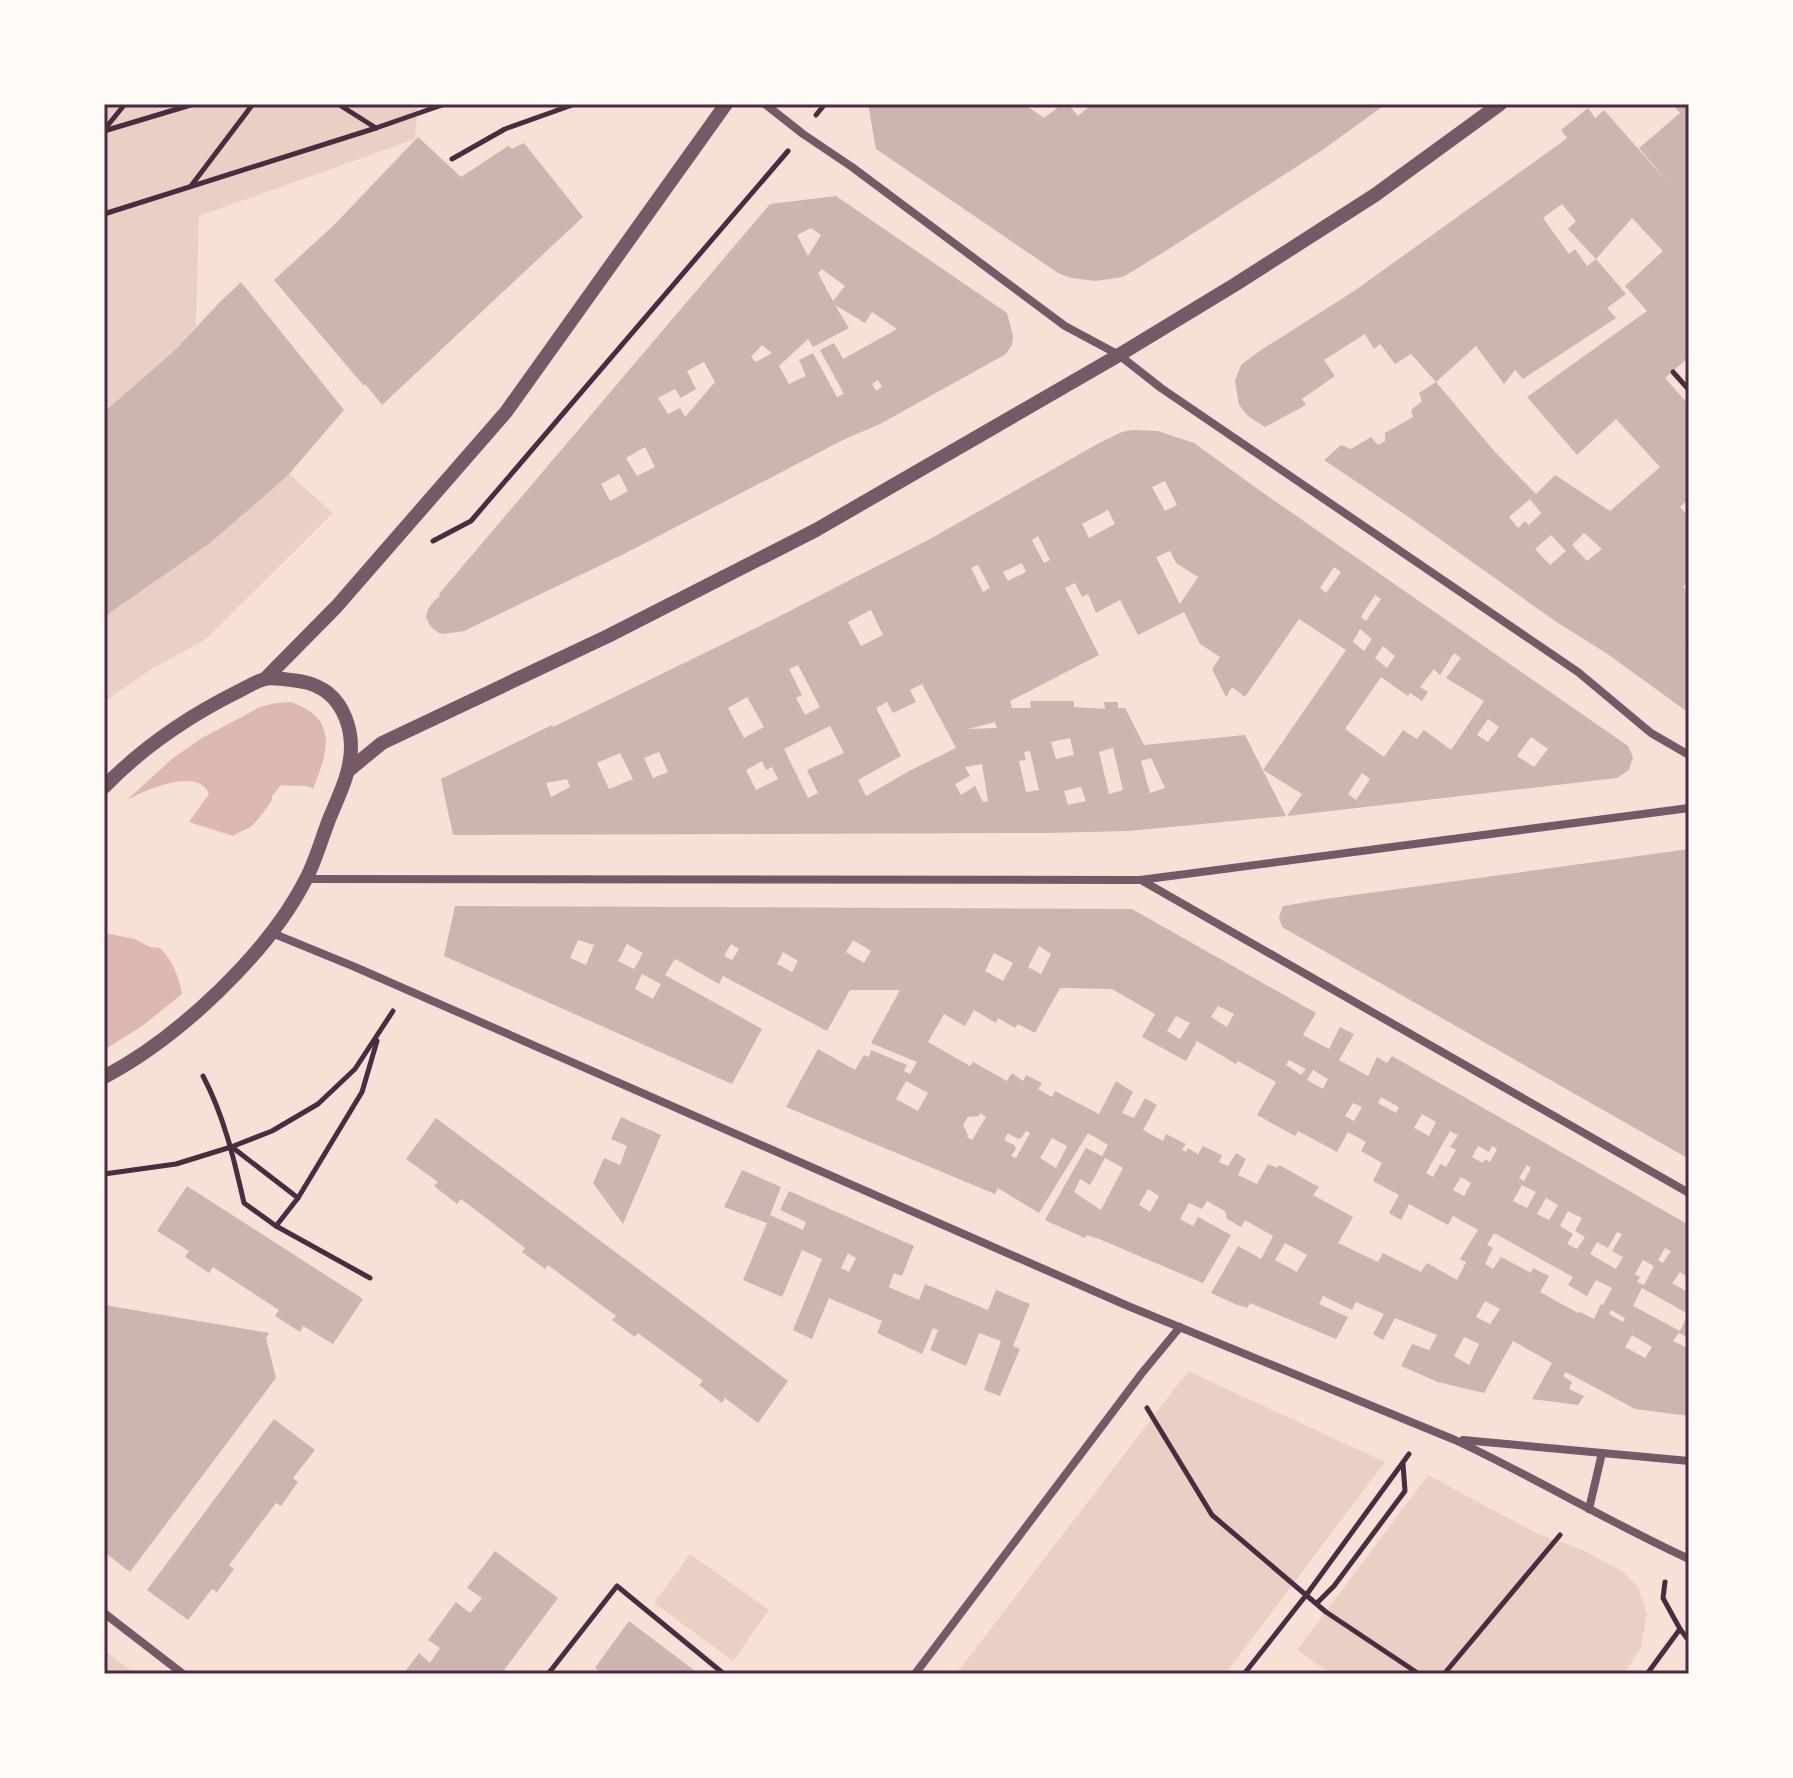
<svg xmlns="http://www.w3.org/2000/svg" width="1793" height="1778" font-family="'Asap Condensed',sans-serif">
  <rect width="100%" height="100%" fill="#f7e1d7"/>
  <g fill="#ebcfc5">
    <path d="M104,104H418L415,139L199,216L196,326L174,351L104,412Z"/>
    <path d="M289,474L333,513L206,639L150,670L104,702V617L210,543Z"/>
    <path d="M1188,1371L1385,1462L1225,1674H956Z"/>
    <path d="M1428,1475L1538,1534L1581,1549L1622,1571L1638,1587L1647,1614L1641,1647L1624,1674H1331L1297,1650Z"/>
    <path d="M690,1554L769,1610L733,1661L654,1603Z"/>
    <path d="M104,1650L136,1674H104Z"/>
  </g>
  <g fill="#dcb8b0">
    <path d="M291,702C339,719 328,751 313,789C304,783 291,787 281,785L272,796V800C265,810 257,823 247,829C242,831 237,833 233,836L189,822L209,794C199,766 145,790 127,800L173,758L202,738L260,707L276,703Z"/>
    <path d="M104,933L135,939L150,947L160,948C173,961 179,977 182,994L142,1026L104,1050Z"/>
  </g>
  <g fill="#ccb4b1" fill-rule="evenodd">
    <path d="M868,104H1028L1027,106L1044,118L1062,104H1068L1078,116L1092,104H1386L1321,151L1164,252L1123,277L1096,281L1071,278L1058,273L876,149Z"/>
    <path d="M1672,104H1689V357L1665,378L1689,405V499L1680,507L1689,517V581L1683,587L1689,593V640L1685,644L1689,648V713L1606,653L1555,621L1413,520L1324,460L1341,445L1351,449L1371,437L1378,445L1385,441V433L1413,417L1411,410L1422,401L1419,393L1436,382L1411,354L1395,364L1380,344L1374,349L1365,334L1324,360L1335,376L1302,399L1306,405L1265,427L1248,416L1239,405L1235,381L1241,365L1258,352L1354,291L1562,142L1567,138L1561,130L1588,108L1595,118L1604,110L1671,186L1639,148L1680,113ZM1562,204L1576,221L1568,229L1596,259L1587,266L1575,249L1569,254L1543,218ZM1632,218L1663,251L1625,286L1647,311L1527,397L1577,455L1616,419L1660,467L1610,511L1555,475L1536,494L1495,452L1436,382L1476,346L1504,384L1515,370L1523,379L1616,318L1607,308L1626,294L1596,259ZM1530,499L1541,513L1529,525L1525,521L1518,528L1509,517ZM1584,533L1602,549L1587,561L1572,545ZM1551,535L1566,551L1550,565L1535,549Z"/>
    <path d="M418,137L461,177L508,146L512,149L524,143L583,217L382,405L365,384L364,386L274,280L334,225Z"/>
    <path d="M836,196L1007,313L1013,336L1012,345L1006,354L880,424L843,440L622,555L464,631L444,634L439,633L430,626L426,617L428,609L434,601L440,596L439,594L770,204ZM811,228L821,235L808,256L797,235ZM822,269L845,286L833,301L818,273ZM835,305L865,323L872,312L897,329L843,359L834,343L820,350L844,394L837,397L813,353L799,360L806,376L789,384L779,366L808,339L813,347L849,328ZM762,345L772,353L756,362L751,357ZM704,362L715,382L685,417L680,408L668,414L658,398L675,389L681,398L696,389L687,371ZM878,380L882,387L876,391L872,384ZM645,447L655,467L637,476L626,458ZM619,474L628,491L610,501L601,484Z"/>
    <path d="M241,282L344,410L289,474L261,499L210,543L104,617V412L174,351L218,304Z"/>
    <path d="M1132,430L1158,431L1194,443L1259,490L1628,746L1633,757L1629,770L1617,778L1287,816L1302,794L1263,770L1346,650L1299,619L1245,697L1232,687L1226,697L1212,669L1220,657L1200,644L1184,612L1138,635L1120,600L1096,613L1088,594L1082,597L1075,583L1065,588L1099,655L1010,701L1012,708H1031L1030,701H1074V707L1105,709L1104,702H1118V708H1125L1144,745L1245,735L1286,816L1129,831L1046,833L453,835L441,779L552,725L553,727L596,706L774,619L930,539L1099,443L1122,432ZM1165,481L1177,505L1165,511L1152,487ZM1108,510L1115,524L1089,538L1082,524ZM1038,536L1050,560L1044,563L1032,540ZM1170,551L1176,563L1198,577L1180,604L1156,557ZM1022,563L1026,572L1008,581L1003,572ZM978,565L990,588L983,592L971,568ZM1334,567L1341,572L1326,593L1320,588ZM1375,595L1381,599L1366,621L1361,617ZM871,610L883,635L861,646L848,622ZM1360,629L1372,639L1364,651L1353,642ZM1383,646L1395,656L1387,668L1375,658ZM1454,653L1461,658L1446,678L1484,701L1451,750L1424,730L1417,739L1403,730L1384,757L1345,729L1381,677L1408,696L1410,693L1422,701L1428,692L1420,687L1434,669L1440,675ZM798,665L820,707L805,715L796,698L802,695L789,669ZM922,684L956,748L909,771L866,796L858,780L901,756L876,708L887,702L893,713L916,702L910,690ZM747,697L764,727L744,738L728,708ZM1488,719L1499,727L1488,742L1477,735ZM995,722L997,728L968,729ZM830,726L844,753L807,770L818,793L808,798L784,749ZM1531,737L1548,749L1534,767L1517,756ZM1070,738L1074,755L1056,759L1051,742ZM1113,748L1123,790L1109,794L1099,752ZM1030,751L1039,790L1026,792L1019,761L1026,760L1024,752ZM659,752L668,772L653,778L644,758ZM620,753L633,779L609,789L597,763ZM1151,758L1165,788L1150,793L1141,761ZM762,761L766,770L772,767L778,779L756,790L746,770ZM982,764L988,801L983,802L975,786L961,795L955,784L970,776L965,767ZM1362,773L1370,779L1356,800L1348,794ZM567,779L570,787L551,797L546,783ZM1081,787L1086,801L1068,805L1064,791Z"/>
    <path d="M1689,849V1159L1282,927L1279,917L1283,906L1325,899Z"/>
    <path d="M455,906L1132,909L1316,1013L1303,1035L1329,1049L1340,1027L1354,1034L1339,1060L1368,1076L1377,1057L1387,1063L1392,1056L1689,1225V1278L1680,1272L1672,1283L1689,1293V1338L1679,1333L1680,1331L1673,1341L1689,1349V1416L1635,1409L1566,1372L1563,1376L1572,1382L1569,1389L1584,1396L1578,1405L1532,1399L1552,1363L1513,1341L1484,1393L1438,1382L1401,1366L1412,1344L1429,1350L1437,1335L1395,1318L1383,1340L1373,1334L1384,1314L1356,1302L1352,1310L1323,1296L1319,1304L1348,1317L1336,1339L1250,1303L1247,1308L1235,1304L1211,1293L1238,1246L1261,1259L1273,1236L1245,1220L1241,1227L1227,1219L1225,1211L1207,1201L1202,1209L1189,1203L1180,1219L1193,1226L1198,1217L1231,1235L1203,1283L1099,1239L1087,1235L1085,1238L1060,1227L1045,1220L1086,1148L1102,1156L1108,1145L1088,1133L1039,1213L998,1188L995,1194L786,1107L818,1049L855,1070L864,1055L869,1057L871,1050L907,1065L904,1071L910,1074L917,1062L871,1043L900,990H850L827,1031L723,976L719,984L675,959L665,975L762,1029L732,1084L444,956ZM578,940L594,945L586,965L570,958ZM853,940L871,951L864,963L846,952ZM627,944L643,953L634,969L618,961ZM731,944L739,949L732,960L724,956ZM1039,946L1051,954L1041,974L1028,967ZM783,952L798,961L792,972L777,964ZM994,953L1013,963L1003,981L985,971ZM642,974L661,984L653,999L635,989ZM1060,988L1112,989L1155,1014L1142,1037L1186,1061L1197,1041L1236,1064L1238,1061L1276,1082L1257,1115L1295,1136L1298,1131L1337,1152L1348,1132L1366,1142L1361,1151L1382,1163L1373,1181L1399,1195L1389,1213L1401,1220L1409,1204L1448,1225L1453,1216L1478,1230L1460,1259L1466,1262L1457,1280L1427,1263L1421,1272L1383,1253L1378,1262L1338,1243L1353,1217L1313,1195L1319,1187L1279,1165L1277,1168L1268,1164L1257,1184L1238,1175L1246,1159L1236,1153L1228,1166L1219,1162L1222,1155L1203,1146L1198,1154L1188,1148L1186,1152L1182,1150L1186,1144L1166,1134L1163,1141L1143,1130L1157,1105L1145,1098L1134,1118L1122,1113L1133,1092L1116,1081L1099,1114L1055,1091L1052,1097L1038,1089L1042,1083L1026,1075L1023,1081L1012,1073L1007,1081L973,1062L970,1066L928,1042L944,1014L965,1026L974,1010L996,1023L998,1018L1015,1028L1018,1024L1035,1033ZM1218,1006L1234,1014L1227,1027L1211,1017ZM1176,1016L1190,1023L1180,1039L1167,1031ZM1289,1060L1306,1069L1301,1075L1286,1065ZM1313,1070L1328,1079L1323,1089L1307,1080ZM906,1081L928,1093L918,1111L896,1099ZM1381,1097L1399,1107L1396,1113L1378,1103ZM1353,1103L1362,1107L1354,1121L1345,1116ZM980,1113L986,1117L972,1140L967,1137L968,1135L963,1125L968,1117L979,1116ZM1422,1114L1436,1122L1429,1136L1414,1128ZM1026,1131L1030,1133L1016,1158L1011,1156L1016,1149L1014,1145L1004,1140L1008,1133L1018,1139L1021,1138ZM1450,1131L1458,1135L1450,1147L1456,1150L1446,1167L1440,1164L1433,1177L1426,1173ZM1052,1138L1067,1146L1056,1168L1040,1158ZM1478,1146L1489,1152L1492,1146L1497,1149L1490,1162L1485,1159L1483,1163L1472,1157ZM1105,1158L1123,1168L1101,1210L1074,1192L1080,1179L1090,1185ZM1527,1165L1531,1168L1524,1181L1519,1178ZM1461,1177L1471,1183L1464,1196L1453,1190ZM1522,1185L1536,1192L1527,1208L1513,1201ZM1148,1189L1159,1196L1150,1212L1139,1205ZM1546,1198L1558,1205L1549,1220L1537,1214ZM1568,1211L1582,1218L1575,1231L1585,1237L1577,1249L1567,1244L1573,1234L1560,1226ZM1617,1232L1622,1234L1612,1251L1623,1257L1616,1269L1590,1254L1597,1242L1608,1248ZM1494,1233L1573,1277L1568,1285L1587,1296L1596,1280L1612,1288L1603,1305L1601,1304L1594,1319L1580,1312L1578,1313L1540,1292L1549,1276L1533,1268L1531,1273L1501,1257L1493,1269L1485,1264L1493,1248L1487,1245ZM1285,1243L1307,1255L1297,1272L1275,1260ZM1665,1248L1671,1251L1663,1263L1658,1260ZM1643,1260L1654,1266L1644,1285L1637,1282L1640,1277L1635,1274ZM1642,1288L1688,1314L1680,1331L1633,1306ZM1485,1301L1500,1309L1490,1324L1476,1317ZM1611,1310L1625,1318L1623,1322L1609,1314ZM1632,1335L1652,1347L1645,1358L1625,1347ZM1464,1337L1479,1344L1469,1365L1454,1356Z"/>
    <path d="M621,1117L661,1135L623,1224L593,1183L604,1158L620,1165L627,1146L611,1139Z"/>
    <path d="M436,1118L788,1381L758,1423L725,1398L722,1403L699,1385L703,1381L638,1333L635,1337L612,1320L616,1316L548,1265L545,1269L522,1252L525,1248L490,1221L461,1199L457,1204L434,1186L438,1182L406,1159Z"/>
    <path d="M742,1170L781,1187L770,1215L803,1230L806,1222L780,1210L789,1191L914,1246L902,1276L894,1273L889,1287L919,1300L925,1284L988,1310L996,1290L1030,1304L1013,1346L1020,1349L1000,1396L984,1390L1001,1341L979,1333L966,1366L930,1350L938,1330L933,1328L922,1354L877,1333L882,1321L829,1298L812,1339L793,1330L822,1259L802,1250L782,1297L743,1280L767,1223L724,1207ZM848,1253L856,1258L849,1272L841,1268Z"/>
    <path d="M187,1186L363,1299L333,1344L303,1326L300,1332L275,1316L279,1310L213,1267L209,1273L185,1257L189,1251L157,1231Z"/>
    <path d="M104,1305L269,1333L266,1338L276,1378L130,1572L104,1552Z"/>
    <path d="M274,1419L315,1450L293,1478L298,1482L281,1506L276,1503L229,1565L234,1569L217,1592L212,1589L188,1620L147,1590Z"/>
    <path d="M495,1551L558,1598L501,1674H403L419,1653L430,1663L440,1648L428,1640L456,1602L470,1613L482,1598L467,1588Z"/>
    <path d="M629,1621L699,1674H603L595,1668Z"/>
  </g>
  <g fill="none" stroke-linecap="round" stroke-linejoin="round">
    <g stroke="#4a2c40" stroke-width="5">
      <path d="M338,104L376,128"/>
      <path d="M816,115L825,104"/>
      <path d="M104,130L125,104"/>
      <path d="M104,131L194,104"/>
      <path d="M452,159L505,129L575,104"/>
      <path d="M191,186L253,104"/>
      <path d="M104,214L376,128L445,104"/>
      <path d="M1673,372L1689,390"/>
      <path d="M433,541L471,521L788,151"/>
      <path d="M203,1076C224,1116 234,1159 244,1203L276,1226"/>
      <path d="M232,1147L298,1198"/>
      <path d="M104,1174L176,1164L231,1147L272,1131L318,1104L355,1069L393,1011"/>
      <path d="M370,1278L276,1226L298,1198L362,1092L377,1041"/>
      <path d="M1147,1408L1212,1515L1326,1612L1419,1674"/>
      <path d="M1665,1582L1663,1598L1680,1629L1689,1641"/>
      <path d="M1317,1603L1334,1586L1405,1491L1403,1464"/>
      <path d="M548,1674L617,1586L724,1674"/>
      <path d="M1244,1674L1307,1594L1409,1454"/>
      <path d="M1444,1674L1560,1535"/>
      <path d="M1647,1674L1680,1629"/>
    </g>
    <g stroke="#755966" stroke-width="8">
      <path d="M765,104L803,134L852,167L1065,326L1119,355L1161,388L1578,672L1651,733L1689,755"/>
      <path d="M306,879L1140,880L1689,808"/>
      <path d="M1141,880L1689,1193"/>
      <path d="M272,933L355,967L1128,1306L1455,1440C1534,1477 1609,1522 1689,1559"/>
      <path d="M1463,1440L1689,1461"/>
      <path d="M1589,1509L1602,1453"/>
      <path d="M104,1613L183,1674"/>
      <path d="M915,1674L1142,1373L1180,1327"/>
    </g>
    <g stroke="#755966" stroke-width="14">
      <path d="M266,678L337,606L506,412L726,104"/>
      <path d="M349,770L382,743L608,636L816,530L1119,355L1236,284L1375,195L1500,104"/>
      <path d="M104,787C142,748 189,716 237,692C246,688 256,681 265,679C270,677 277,679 283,679C301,681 313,682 328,693C344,706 351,728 351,747C351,772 339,795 330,817C322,837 316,860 306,879C268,954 178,1038 104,1077"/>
    </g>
  </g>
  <rect width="1793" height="1778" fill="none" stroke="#fffaf5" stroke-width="212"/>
  <rect x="106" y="106" width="1581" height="1566" fill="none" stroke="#4a2c40" stroke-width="3"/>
</svg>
